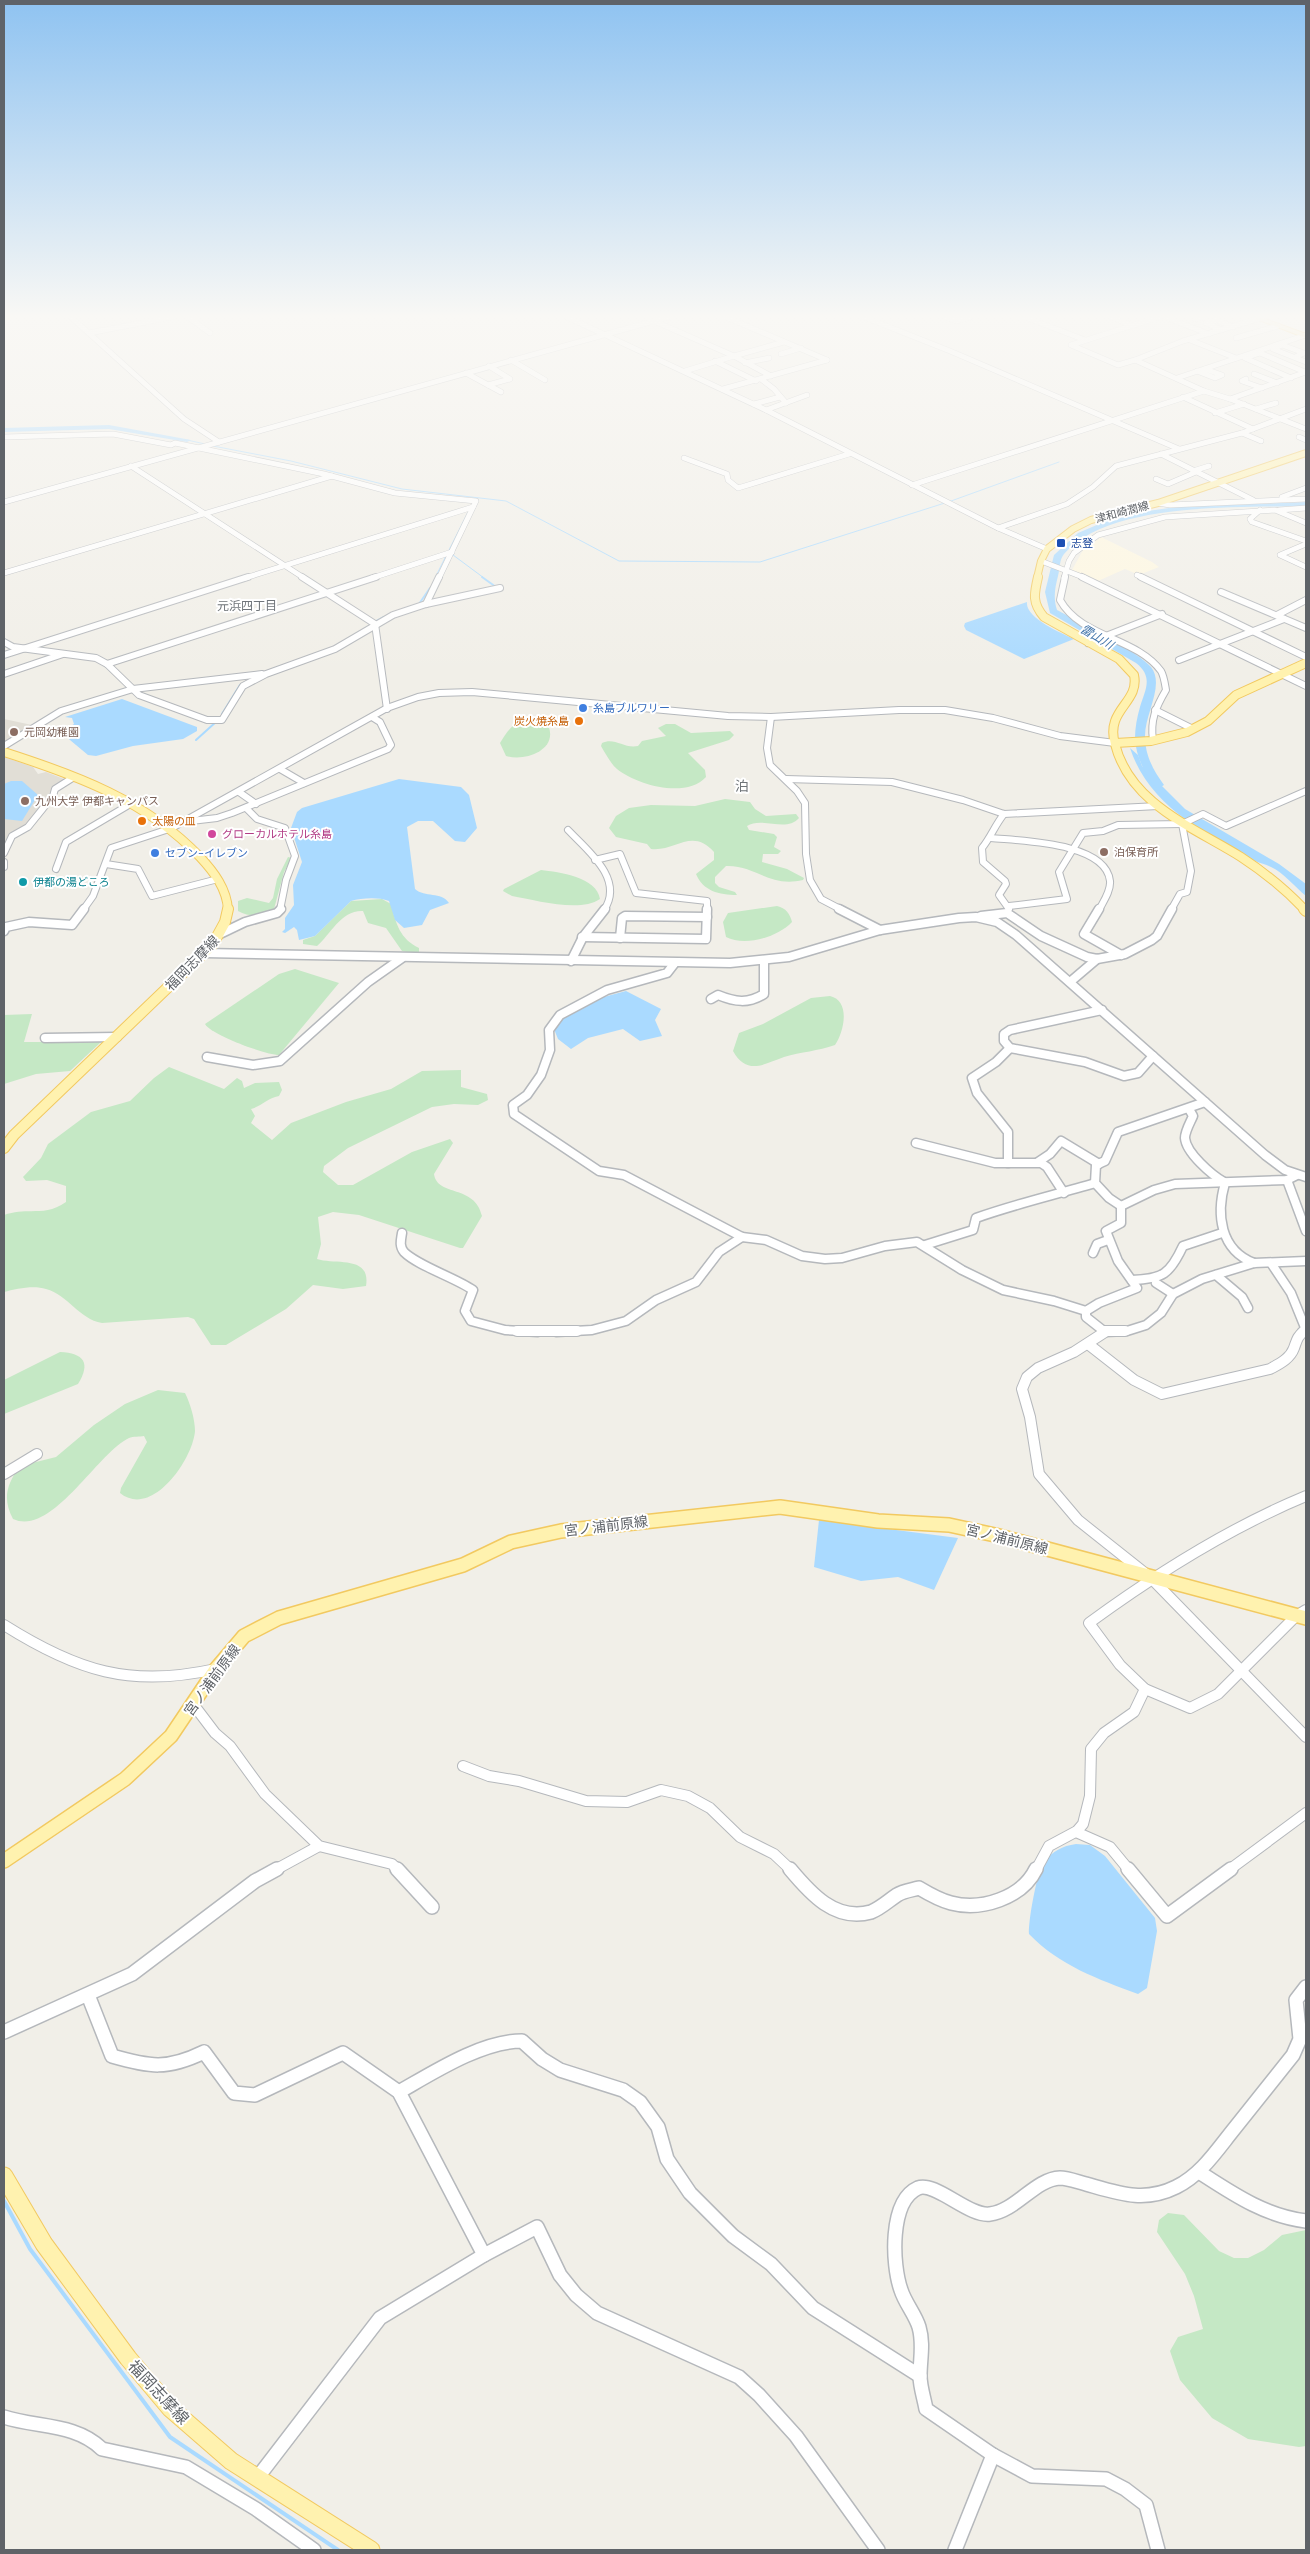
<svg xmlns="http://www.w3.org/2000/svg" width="1310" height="2554" font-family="'DM Sans','Noto Sans JP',sans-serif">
  <rect width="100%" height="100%" fill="#f1efe8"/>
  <path fill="#fef7e0" d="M1101,537L1152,562L1159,567L1139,575L1125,569L1098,581L1072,570L1083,550Z"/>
  <g fill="#e1ded6">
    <path d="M4,719L32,725L4,744Z"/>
    <path d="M4,757L33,767L38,774L46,772L69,781L50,792L44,804L24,827L7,838L4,849Z"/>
  </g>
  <g fill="#c5e8c5">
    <path d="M530,718L540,720L548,725C559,750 525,762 506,756L500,743C508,730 514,721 530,718Z"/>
    <path d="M666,724H675L691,733L730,731L734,735L729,740L688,753L705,770L706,777C686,799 637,785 617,769C611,764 605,753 601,746L602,743C615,737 624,749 638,746L642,741L666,736L658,728Z"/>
    <path d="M725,799L750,802L755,809L766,816L796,814L799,818C786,833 762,816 747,826L749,830L774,834L777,837L774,847L781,851L778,854H763L762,862L787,869L804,878L803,880C769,888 756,865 726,866L715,877V883L719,887L735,892L737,895C719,895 703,891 696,874L714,860V852C692,827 675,852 651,849L647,844L616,837L609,828L616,816L629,808L651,805L695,806Z"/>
    <path d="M288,857L292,858L284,872L274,909C264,918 249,917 238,911V901L247,898L269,903L273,898L277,879Z"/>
    <path d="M541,870C559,872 597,877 600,899C580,913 535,900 512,896L503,891L504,889Z"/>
    <path d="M382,899L391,904C396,924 400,939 419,948V952L416,954L402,951L386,928L368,923L363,911C341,910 331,934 317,946L303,944V940L315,936L351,901Z"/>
    <path d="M777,906C786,908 790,914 792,922C778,937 745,947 726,937L723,922L728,913Z"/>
    <path d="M295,969L339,983L279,1055C266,1055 211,1035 205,1024L279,974Z"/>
    <path d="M830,996C851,1001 844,1032 835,1045C818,1051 801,1052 784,1057C764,1064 747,1076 733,1051L739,1033L763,1024L811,998Z"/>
    <path d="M32,1014L24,1042H101L70,1071L36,1074L4,1084V1015Z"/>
    <path d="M169,1067L224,1089L237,1078L242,1081L244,1088L255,1083L279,1082L282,1090L279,1096C267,1098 262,1106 251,1109L255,1116L251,1123L272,1140L291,1123L346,1102L391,1089L422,1071L461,1070V1087L487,1094L488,1100L478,1105L454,1104L432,1107L348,1148L324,1166L323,1172L338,1185H353L412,1152L450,1139L453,1143L434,1174C437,1197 475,1184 482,1216L463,1248H460L359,1215L333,1212L318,1217L321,1244L317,1259C336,1265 371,1255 366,1286L343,1289L313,1285L286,1309L226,1345H211L194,1319L188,1317L102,1323C79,1319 68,1295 46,1289C33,1285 16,1289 4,1292V1215C28,1206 43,1218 66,1202V1186L47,1180L26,1181L23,1177L41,1158L48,1144L91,1112L130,1101L154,1078Z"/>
    <path d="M60,1352C84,1353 91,1363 78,1384L4,1414V1380Z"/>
    <path d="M158,1390L185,1393C190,1403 195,1419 195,1431C193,1459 152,1519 120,1493L121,1488L147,1442L144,1436C140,1437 133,1436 129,1438C97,1453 52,1537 13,1519C2,1498 7,1484 20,1466L56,1457L94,1425L125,1404Z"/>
    <path d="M1168,2213L1184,2215L1219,2251L1234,2258H1248L1264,2250L1282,2235L1306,2230V2446L1299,2447L1248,2439L1212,2418L1180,2380L1170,2351L1178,2337L1203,2329L1194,2296L1185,2274L1157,2232L1159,2220Z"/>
  </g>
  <g fill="#aadaff">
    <path d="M1027,602C1025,618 1061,633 1074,639L1024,659L966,630L964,626L965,623Z"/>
    <path d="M122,699L197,727V731L183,739L133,746L96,756L88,755L64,735L63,731L74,724L72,718L65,717Z"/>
    <path d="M1130,748L1138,755L1142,766L1185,809L1279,864L1306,884V896C1295,887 1284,873 1271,867C1265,864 1259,863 1253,860C1203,832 1149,806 1130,748Z"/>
    <path d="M399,779L461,787L469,795L477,828L465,842L455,841L433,821H418L407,827L415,889C425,898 441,891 449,903L430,910L422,925L404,928L395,920L389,901C378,897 362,898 351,901L315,936L299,940L297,930L294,927L285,933L282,932L285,929V918L294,905L293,885L302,862L291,828L297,812L302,808Z"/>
    <path d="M11,781H22L38,795L22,821L4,819V784Z"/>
    <path d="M626,991L661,1009L655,1020L662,1036L640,1041L623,1029L588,1038L571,1049L558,1039L554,1029C571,1005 599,998 626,991Z"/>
    <path d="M819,1520L958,1538L934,1590L898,1577L861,1581L814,1567Z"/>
    <path d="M1076,1844L1090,1845L1105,1856L1155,1918L1157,1931L1147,1988L1138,1994C1098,1979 1060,1966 1029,1934C1028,1922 1037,1871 1044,1862C1053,1851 1062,1846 1076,1844Z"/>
  </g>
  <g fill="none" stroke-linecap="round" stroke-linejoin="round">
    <g stroke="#aadaff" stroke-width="1">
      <path d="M187,440L205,444"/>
      <path d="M213,446L291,461L402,489L506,501L619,561L760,562L951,501L1059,462"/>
      <path d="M454,553L453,555L484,578"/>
      <path d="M436,576L468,512"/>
    </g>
    <g stroke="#aadaff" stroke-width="2">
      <path d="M482,577L496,587"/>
      <path d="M419,604L430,588"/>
      <path d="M373,623L384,617"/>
      <path d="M222,714L240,685"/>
      <path d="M196,740L217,721"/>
    </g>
    <path stroke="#aadaff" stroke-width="4" d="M4,2201L30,2249L170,2437L338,2550"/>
    <g fill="#aadaff" fill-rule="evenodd">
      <path d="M109,425L191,440L187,442L109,429L4,432V428Z"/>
      <path d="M1306,502V506C1240,508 1110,501 1064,554C1059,560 1060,569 1058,576C1055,588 1053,598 1057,610C1077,621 1139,652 1151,667C1165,685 1145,713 1145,736C1145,755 1153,770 1164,785L1159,788L1155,787C1144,772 1136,757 1135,738C1135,728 1137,717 1140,707C1145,690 1154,677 1136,663L1050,613L1045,592L1054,555L1078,533L1106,521L1141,512L1176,507Z"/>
    </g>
    <g stroke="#b5b8bc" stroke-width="6">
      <g id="minor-far4">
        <path d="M71,317L184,419L219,442"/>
        <path d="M188,317L210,333"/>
        <path d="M567,317L766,410L998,528L1047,549"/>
        <path d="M726,317L827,360"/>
        <path d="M864,317L950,351L1179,449"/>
        <path d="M945,317L956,321L970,317"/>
        <path d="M1025,317L1085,340"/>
        <path d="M1111,317L1131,325"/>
        <path d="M1159,317L1071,345L1118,365L1135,360L1204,391L1230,399L1306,372"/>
        <path d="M1165,317L1209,334"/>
        <path d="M1195,319L1203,317"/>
        <path d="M654,321L734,356L784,342"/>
        <path d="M1222,330L1206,323L1217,320L1233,327"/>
        <path d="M89,333L172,317"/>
        <path d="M1236,338L1278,326"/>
        <path d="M1190,340L1236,358"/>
        <path d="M781,354L801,348"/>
        <path d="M1295,357L1304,353L1282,345L1273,349L1306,362"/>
        <path d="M511,360L545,380"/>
        <path d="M1135,360L1183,341L1264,317"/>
        <path d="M715,361L756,381"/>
        <path d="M745,363L769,358"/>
        <path d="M685,371L734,356L771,376"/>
        <path d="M1197,371L1215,378L1222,375L1205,369"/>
        <path d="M466,373L501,392"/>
        <path d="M1254,374L1277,383"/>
        <path d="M1177,378L1306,335"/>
        <path d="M1291,378L1245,358L1260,353L1305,372"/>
        <path d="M761,379L774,389L786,403"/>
        <path d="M1246,379L1242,381L1262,388"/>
        <path d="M488,385L510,379L489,366"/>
        <path d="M723,389L827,360"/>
        <path d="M1183,397L1253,429"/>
        <path d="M1230,399L1306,429"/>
        <path d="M754,404L780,397"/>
        <path d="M1256,409L1276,403"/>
        <path d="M766,410L807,395"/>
        <path d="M1215,413L1244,404"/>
        <path d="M1242,433L1261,441"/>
        <path d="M4,437L113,434L171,445L175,443L324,474L395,493L476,501L439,578"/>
        <path d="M1299,437L1306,440"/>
        <path d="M1161,454L1253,500"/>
        <path d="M684,458L727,474L728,480L738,488L849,454"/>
        <path d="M131,466L304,578"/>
        <path d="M1193,471L1209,466"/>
        <path d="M1156,479L1168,484L1196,472"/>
        <path d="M912,485L1204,391"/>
        <path d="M1282,497L1306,488"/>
        <path d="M4,502L668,317"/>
        <path d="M1158,503L1170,505L1306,499"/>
        <path d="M1260,510L1250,519L1252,522L1306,541"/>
        <path d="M1279,510L1306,508"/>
        <path d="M998,528L1067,504L1093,487L1116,466L1242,433L1306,409"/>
        <path d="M1306,544L1280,555L1306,567"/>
        <path d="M1041,561L1085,578"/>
        <path d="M4,573L332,476"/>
        <path d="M1137,575L1143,578"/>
        <path d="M245,578L473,507"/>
        <path d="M372,578L452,552"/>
        <path d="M1064,578L1069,561L1074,553L1098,535L1165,517L1275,510L1306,523"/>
      </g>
    </g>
    <g stroke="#b5b8bc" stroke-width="8">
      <g id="minor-far3">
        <path d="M302,577L375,624L387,709"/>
        <path d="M1065,577L1060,600C1081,638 1136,637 1161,671C1164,676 1165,684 1166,690C1156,707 1150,720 1153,740"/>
        <path d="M1082,577L1306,686"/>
        <path d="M1141,577L1306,657"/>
        <path d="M1221,592L1306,628"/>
        <path d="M426,604L439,577"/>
        <path d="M1277,615L1306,600"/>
        <path d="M4,642L13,647L96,658L107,664L139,695L207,720H222L243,686L266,674L335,649L393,615L426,604L500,588"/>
        <path d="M1088,643L1162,614"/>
        <path d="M4,655L248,577"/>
        <path d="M1179,660L1284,619"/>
        <path d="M107,664L376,577"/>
        <path d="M4,674L63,654"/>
        <path d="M1155,710L1193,729"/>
        <path d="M771,717L767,748L770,765L797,791L805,803L806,854L810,880L821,899L842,910"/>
        <path d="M4,746L61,711L133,689L262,674"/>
        <path d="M280,769L304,783"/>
        <path d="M786,779L892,782L963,800L1004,814L1158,806"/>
        <path d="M239,792L256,804"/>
        <path d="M246,808L257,819L285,828L295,856L286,880L280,910"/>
        <path d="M1004,814C995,825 991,837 982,848L983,862L1005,881L1006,884L999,895L1009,909"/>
        <path d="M191,821L217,818L232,813L388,749L391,745L380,722L372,717"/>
        <path d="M568,830C587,850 625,879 604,910"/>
        <path d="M991,838C1020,841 1106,842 1110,881C1111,891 1103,902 1099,910"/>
        <path d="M4,853L12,836L28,827L53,796L55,789L74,777"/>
        <path d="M595,860L620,854L636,893L707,901V910"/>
        <path d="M4,862V867"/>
        <path d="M106,864L138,869L152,896L218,879"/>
        <path d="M56,869L66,842L132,803"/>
        <path d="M1009,906L1067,899L1059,872L1083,833L1103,831L1118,825L1182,824L1203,814L1226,826L1306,791"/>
        <path d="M83,910L93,896L111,848L172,828L387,708L418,697L439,693L472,692L728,716L771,717L899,710H945L993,718L1060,736L1115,743"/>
        <path d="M1171,910L1180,894L1187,892L1191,871L1182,824"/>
      </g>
    </g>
    <g stroke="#b5b8bc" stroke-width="11">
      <g id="minor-far2">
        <path d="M839,909L880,930"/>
        <path d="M1099,909L1084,934L1121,955"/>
        <path d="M981,916L1007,913L1041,936L1087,957L1097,959L1125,954L1152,940L1157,936L1172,909"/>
        <path d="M4,931L6,927L29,922L72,925L84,909"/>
        <path d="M220,934L245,922L277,913L281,909"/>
        <path d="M582,937L706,939L707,909"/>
        <path d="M620,938L622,918L625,916L707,917"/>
        <path d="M205,953L730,963L789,957L880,930L959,918L976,917L997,922L1016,935L1265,1155L1285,1170L1306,1177"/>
        <path d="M571,961L583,937L605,909"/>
        <path d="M674,964L667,973L607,990L560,1015L549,1030L550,1050L541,1075L527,1095L513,1105L514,1114L599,1171L624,1175L742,1237L766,1240L802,1256L825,1259L842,1258L885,1246L917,1242L962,1270L1003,1290L1054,1301L1086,1311"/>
        <path d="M1070,982L1097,959"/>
        <path d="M711,999L718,995C735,1002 748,1004 764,994V961"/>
        <path d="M1102,1010L1010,1030L1004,1034V1041L1010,1048L1085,1062L1124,1076L1138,1073L1153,1056"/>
        <path d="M45,1038L117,1037"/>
        <path d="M207,1057L253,1065L280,1061L368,982L402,958"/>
        <path d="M1189,1109L1193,1116C1190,1123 1185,1131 1185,1138C1186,1153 1212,1175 1224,1182"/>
        <path d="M916,1143L995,1163H1041L1047,1167L1064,1193"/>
        <path d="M1038,1162L1050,1154L1061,1141L1099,1164"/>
        <path d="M1008,1163V1132L977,1093L972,1078L996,1062L1010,1048"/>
        <path d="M1287,1180L1306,1231"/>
        <path d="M1225,1183C1216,1214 1220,1250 1254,1263"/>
        <path d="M1121,1206L1109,1198L1095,1183L1096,1165L1105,1161L1118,1132L1205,1102"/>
        <path d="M1121,1206L1154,1190L1175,1184L1287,1180L1297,1175"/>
        <path d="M402,1233C401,1240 399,1246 404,1252C418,1266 454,1277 473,1290L465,1311L471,1321L505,1330L538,1332"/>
        <path d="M925,1245L973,1230L976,1218C1015,1204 1055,1195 1095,1183"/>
        <path d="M1093,1253L1097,1244L1108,1240"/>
        <path d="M1271,1263L1291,1293L1306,1330"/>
        <path d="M1216,1275L1242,1297L1248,1308"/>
        <path d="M1132,1280C1163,1279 1170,1274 1183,1246L1222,1233"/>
        <path d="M1156,1283L1173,1294"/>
        <path d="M1086,1311V1317L1105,1332L1127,1331L1146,1325L1161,1313L1173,1294L1202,1279L1254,1263L1306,1261"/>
        <path d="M1086,1311L1099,1303L1137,1288L1118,1261L1106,1231L1121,1223V1206"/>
        <path d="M556,1332L592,1330L626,1321L656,1300L696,1282L719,1252L742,1237"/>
        <path d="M1302,1332L1306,1329"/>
      </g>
    </g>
    <g stroke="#b5b8bc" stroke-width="12">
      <g id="minor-far1">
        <path d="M517,1331H577"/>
        <path d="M1104,1331H1125"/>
        <path d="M1105,1332L1074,1352L1038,1368L1027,1377L1022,1389L1030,1417L1039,1474L1078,1520L1151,1578L1306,1737"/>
        <path d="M1088,1344L1134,1380L1162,1394L1270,1369C1279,1364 1290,1359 1294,1348C1297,1340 1297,1337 1304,1331"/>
        <path d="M4,1474L37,1454"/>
        <path d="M1306,1496C1229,1528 1156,1574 1089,1623L1120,1665L1145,1689L1190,1708L1218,1694L1296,1616L1306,1610"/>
        <path d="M4,1625C77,1671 130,1688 216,1669"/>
        <path d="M193,1704L215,1733L230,1746L265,1794L319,1846L392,1864L398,1870"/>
        <path d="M463,1766L489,1776L519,1781L586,1801L627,1802L661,1790L688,1796L710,1808L740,1837L774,1854L791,1870"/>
        <path d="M1076,1832L1110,1847L1129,1870"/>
        <path d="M275,1870L319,1846"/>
        <path d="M1036,1870L1049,1846L1077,1831L1083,1824L1090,1796L1091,1749L1104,1733L1134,1712L1145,1689"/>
        <path d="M1229,1870L1306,1813"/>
      </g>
    </g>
    <g stroke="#b5b8bc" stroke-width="16">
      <g id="minor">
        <path d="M397,1869L432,1907"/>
        <path d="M790,1869C810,1893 835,1922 871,1912C881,1908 888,1901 897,1895C903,1891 912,1890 919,1888C929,1894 939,1900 951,1903C981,1911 1022,1898 1036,1869"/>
        <path d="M1128,1869L1167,1916L1231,1869"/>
        <path d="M88,1995L112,2056C150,2067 167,2070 204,2052L234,2093L255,2095L343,2053L399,2092L484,2255"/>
        <path d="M4,2032L132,1974L255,1881L277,1869"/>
        <path d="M399,2092C434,2072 482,2041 522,2041L542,2059L560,2070L623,2090L640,2102L658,2127L667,2159L690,2193L733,2236L771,2264L813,2308L920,2376"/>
        <path d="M1199,2172C1233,2194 1265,2216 1306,2221"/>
        <path d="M4,2417C38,2428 75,2423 102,2449L186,2467L256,2509L314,2550"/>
        <path d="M258,2477L380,2318L484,2255L537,2227L560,2275L576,2295L597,2313L739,2377L759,2395L796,2436L878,2550"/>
        <path d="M955,2550L993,2455"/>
        <path d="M1158,2550L1146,2505L1125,2489L1106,2479L1032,2476L993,2455L926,2409C924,2398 920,2386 920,2376C920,2359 924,2344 919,2327C915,2314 905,2303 901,2290C892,2265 889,2201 918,2188C935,2181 969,2217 990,2214C1016,2211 1035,2179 1060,2178C1068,2178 1078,2182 1086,2184C1118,2193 1144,2203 1176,2187C1201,2175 1217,2150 1234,2129C1254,2104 1273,2080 1293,2055L1300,2039L1296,2000L1306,1987"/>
      </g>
    </g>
    <g stroke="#f2c960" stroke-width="8">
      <path id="major-far4" d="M1037,578L1041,561L1047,549L1073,529L1091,520L1158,503L1306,453"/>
    </g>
    <g stroke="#f2c960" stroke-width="10">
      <g id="major-far3">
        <path d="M1038,577C1034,594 1032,603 1044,617L1119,659L1134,675C1140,703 1105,709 1115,744C1130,804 1193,827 1241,857C1264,872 1286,890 1305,910"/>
        <path d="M1115,743L1151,741L1187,732L1208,721L1236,695L1306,663"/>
        <path d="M4,752C76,775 147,801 200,857C214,872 227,889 228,910"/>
      </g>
    </g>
    <g stroke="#f2c960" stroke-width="12">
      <g id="major-far2">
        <path d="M1304,909L1306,911"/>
        <path d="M4,1148L14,1135L213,944L225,922L228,909"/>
      </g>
    </g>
    <g stroke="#f2c960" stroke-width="16">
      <path id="major-far1" d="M4,1861L125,1779L171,1736L216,1669L244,1636L279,1618L463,1565L511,1542L561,1531L780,1507L878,1521L949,1525L995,1535L1306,1618"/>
    </g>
    <g stroke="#f2c960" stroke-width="19">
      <path id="major" d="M4,2176L44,2244L128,2358L170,2408L231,2461L371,2550"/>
    </g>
    <g stroke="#f9ab00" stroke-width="2">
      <path id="highway" d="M1251,317H1260L1306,334V338Z"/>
    </g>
    <use href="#minor-far4" stroke="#fff" stroke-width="5"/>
    <use href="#minor-far3" stroke="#fff" stroke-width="6"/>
    <use href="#minor-far2" stroke="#fff" stroke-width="8"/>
    <use href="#minor-far1" stroke="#fff" stroke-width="10"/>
    <use href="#minor" stroke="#fff" stroke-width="13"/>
    <use href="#major-far4" stroke="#fff2af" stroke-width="6"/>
    <use href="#major-far3" stroke="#fff2af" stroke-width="8"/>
    <use href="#major-far2" stroke="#fff2af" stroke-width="10"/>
    <use href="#major-far1" stroke="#fff2af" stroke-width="13"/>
    <use href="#major" stroke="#fff2af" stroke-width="17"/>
    <use href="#highway" fill="#fde293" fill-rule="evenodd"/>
  </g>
  <linearGradient id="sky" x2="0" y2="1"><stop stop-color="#8fc3f1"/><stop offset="0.47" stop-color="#f9f8f5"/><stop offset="1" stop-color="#f9f8f5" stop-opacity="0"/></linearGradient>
  <rect width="1310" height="674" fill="url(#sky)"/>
  <rect fill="#1a4fb4" stroke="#fff" stroke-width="2" x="1056" y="538" width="10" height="10" rx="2.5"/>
  <g fill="#3f7fe0" stroke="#fff" stroke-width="2">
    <circle cx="583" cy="708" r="5"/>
    <circle cx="155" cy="853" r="5"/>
  </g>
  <g fill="#e8710a" stroke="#fff" stroke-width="2">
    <circle cx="579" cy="721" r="5"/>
    <circle cx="142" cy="821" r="5"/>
  </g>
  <g fill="#8d6e63" stroke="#fff" stroke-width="2">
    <circle cx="14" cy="732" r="5"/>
    <circle cx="25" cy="801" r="5"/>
    <circle cx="1104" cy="852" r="5"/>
  </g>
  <circle fill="#d1479c" stroke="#fff" stroke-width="2" cx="212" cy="834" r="5"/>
  <circle fill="#0f9aa8" stroke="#fff" stroke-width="2" cx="23" cy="882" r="5"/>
  <g text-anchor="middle" stroke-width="4" stroke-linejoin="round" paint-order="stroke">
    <g font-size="11" fill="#5f6368" stroke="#fff">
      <text transform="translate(1122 512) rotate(-15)" y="4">津和崎潤線</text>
    </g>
    <g font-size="11" fill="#164399" stroke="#fff" text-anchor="start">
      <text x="1071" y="547">志登</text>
    </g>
    <g font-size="11" fill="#366cbe" stroke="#fff" text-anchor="start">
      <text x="593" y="712">糸島ブルワリー</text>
      <text x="165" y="857">セブン-イレブン</text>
    </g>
    <g font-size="11" fill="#c56008" stroke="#fff" text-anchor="end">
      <text x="569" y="725">炭火焼糸島</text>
      <text x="152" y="825" text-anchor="start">太陽の皿</text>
    </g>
    <g font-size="11" fill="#785e54" stroke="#fff" text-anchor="start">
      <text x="24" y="736">元岡幼稚園</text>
      <text x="35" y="805">九州大学 伊都キャンパス</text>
      <text x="1114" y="856">泊保育所</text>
    </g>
    <g font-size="11" fill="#b23c85" stroke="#fff" text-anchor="start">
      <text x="222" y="838">グローカルホテル糸島</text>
    </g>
    <g font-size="11" fill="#0d838f" stroke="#fff" text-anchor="start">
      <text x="33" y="886">伊都の湯どころ</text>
    </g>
    <g font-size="12" fill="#70757a" stroke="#fff">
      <text x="247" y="610">元浜四丁目</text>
    </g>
    <g font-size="12" font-style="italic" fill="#4174aa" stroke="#fff">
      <text transform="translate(1097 637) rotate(31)" y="4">雷山川</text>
    </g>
    <g font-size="14" fill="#70757a" stroke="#fff">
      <text x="742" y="791">泊</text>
    </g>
    <g font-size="14" fill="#5f6368" stroke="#fff">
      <text transform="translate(192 963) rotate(-46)" y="5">福岡志摩線</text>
      <text transform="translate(606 1526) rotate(-7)" y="5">宮ノ浦前原線</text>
      <text transform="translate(1007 1539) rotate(14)" y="5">宮ノ浦前原線</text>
      <text transform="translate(212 1680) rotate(-54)" y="5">宮ノ浦前原線</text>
    </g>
    <g font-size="16" fill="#5f6368" stroke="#fff">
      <text transform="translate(159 2392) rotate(47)" y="6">福岡志摩線</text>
    </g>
  </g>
  <rect width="1310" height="2554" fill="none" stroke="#5f6368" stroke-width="10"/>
</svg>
